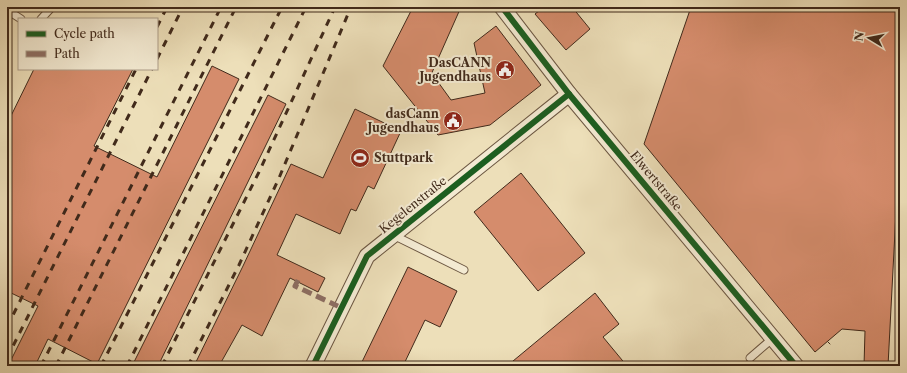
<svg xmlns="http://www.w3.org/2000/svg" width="907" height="373" font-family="'Libre Caslon Text',serif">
  <rect width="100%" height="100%" fill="#eddfb9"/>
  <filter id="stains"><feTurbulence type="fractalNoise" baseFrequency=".005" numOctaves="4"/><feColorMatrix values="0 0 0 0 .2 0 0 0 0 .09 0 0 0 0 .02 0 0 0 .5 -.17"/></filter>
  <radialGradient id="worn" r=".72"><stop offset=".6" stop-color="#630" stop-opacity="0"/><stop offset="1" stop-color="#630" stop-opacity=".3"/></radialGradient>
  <g fill="#d58c6c" stroke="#412a1b">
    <path d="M413,7H461L430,77L433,75L451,100L485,93L474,43L496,26L541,85L490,125L438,135L383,66Z"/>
    <path d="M544,7H572L590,29L566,50L535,14Z"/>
    <path d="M691,7H900V135L888,366H864L865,331L842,329L815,352L644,144Z"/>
    <path d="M212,66L239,79L97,364L48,339L35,366H8L38,306L7,291V124L34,69H133L94,146L157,177Z"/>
    <path d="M268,95L286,104L158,366H132Z"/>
    <path d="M355,109L401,131L374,189L368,186L356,211L351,209L340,234L296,214L277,255L325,278L318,292L290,278L262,336L242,325L219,366H194L243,266L291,164L323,178Z"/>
    <path d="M521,173L585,253L538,291L474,212Z"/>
    <path d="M408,267L457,291L440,327L425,320L403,366H360Z"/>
    <path d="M595,293L619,324L603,337L627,366H507Z"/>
  </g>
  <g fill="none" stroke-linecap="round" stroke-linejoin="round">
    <g stroke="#6c5742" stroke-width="9">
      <g id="lane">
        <path d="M7,10L21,19"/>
        <path d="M41,19L52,7"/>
        <path d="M393,235L464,270"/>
        <path d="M750,358L773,338"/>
      </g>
    </g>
    <g stroke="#6c5742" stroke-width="17">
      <g id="street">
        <path d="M502,7L569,94L796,366"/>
        <path d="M313,366L367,256L569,94"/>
      </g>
    </g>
    <use href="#lane" stroke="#f3ead2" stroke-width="7"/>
    <use href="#street" stroke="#f3ead2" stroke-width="15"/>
    <path stroke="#412a1b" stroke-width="1" d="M828,342L830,344"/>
    <g stroke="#412a1b" stroke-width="3" stroke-dasharray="7 7" stroke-linecap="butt">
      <path d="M157,27L167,7"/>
      <path d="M157,59L183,7"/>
      <path d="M7,327L136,69"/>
      <path d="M7,358L152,69"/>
      <path d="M41,366L221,7"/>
      <path d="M56,366L236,7"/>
      <path d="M101,366L282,7"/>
      <path d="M127,366L306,7"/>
      <path d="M162,366L259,172L335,7"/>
      <path d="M188,366L239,265L279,178L351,7"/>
    </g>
    <path stroke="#8d6e63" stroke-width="5" stroke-dasharray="10 5" stroke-linecap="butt" d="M298,280L295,286L342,308"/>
    <g stroke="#f3ead2" stroke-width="8">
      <g id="cycleway">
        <path d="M502,7L569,94L796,366"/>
        <path d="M313,366L367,256L569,94"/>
      </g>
    </g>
    <use href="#cycleway" stroke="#1b5e20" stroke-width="6"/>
  </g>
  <defs>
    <g id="civic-disc" transform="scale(1)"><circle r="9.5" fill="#8f2418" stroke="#f3ead2"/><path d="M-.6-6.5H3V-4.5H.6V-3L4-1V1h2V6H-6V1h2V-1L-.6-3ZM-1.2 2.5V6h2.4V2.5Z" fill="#fff"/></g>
    <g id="stadium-disc" transform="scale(1)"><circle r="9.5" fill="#8f2418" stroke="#f3ead2"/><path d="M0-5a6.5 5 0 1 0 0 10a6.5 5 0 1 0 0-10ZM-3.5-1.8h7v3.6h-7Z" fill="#fff"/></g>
  </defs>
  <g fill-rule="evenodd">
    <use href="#civic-disc" x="505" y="70"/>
    <use href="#civic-disc" x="453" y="121"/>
    <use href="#stadium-disc" x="360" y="158"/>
  </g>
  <g text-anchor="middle" stroke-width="4" stroke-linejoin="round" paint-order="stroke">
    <g font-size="12" font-weight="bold" fill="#412a1b" stroke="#f3ead2" text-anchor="end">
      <text x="491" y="67">DasCANN<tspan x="491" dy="14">Jugendhaus</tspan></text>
      <text x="439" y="118">dasCann<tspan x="439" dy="14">Jugendhaus</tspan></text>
      <text x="374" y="162" text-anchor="start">Stuttpark</text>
    </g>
    <g font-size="12" fill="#412a1b" stroke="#f3ead2">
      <text transform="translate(656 181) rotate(50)" y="4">Elwertstraße</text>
      <text transform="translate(413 205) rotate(-39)" y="4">Kegelenstraße</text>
    </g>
  </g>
  <rect width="907" height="373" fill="none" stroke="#eddfb9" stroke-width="24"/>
  <rect x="8" y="8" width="891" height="357" fill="none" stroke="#412a1b" stroke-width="2"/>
  <rect x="12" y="12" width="883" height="349" fill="none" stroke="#412a1b"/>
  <rect x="18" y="18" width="140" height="52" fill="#f3ead2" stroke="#ac9d89"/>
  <rect x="26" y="31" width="20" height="6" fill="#1b5e20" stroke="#ac9d89"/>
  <text x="54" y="38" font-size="12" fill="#412a1b">Cycle path</text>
  <rect x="26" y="51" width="20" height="6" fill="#8d6e63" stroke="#ac9d89"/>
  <text x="54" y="58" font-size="12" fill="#412a1b">Path</text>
  <g transform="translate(869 38) rotate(280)" stroke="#f3ead2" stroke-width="3" paint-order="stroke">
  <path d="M0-3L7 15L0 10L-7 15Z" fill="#412a1b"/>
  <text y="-6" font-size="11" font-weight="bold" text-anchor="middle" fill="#412a1b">N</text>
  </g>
  <rect width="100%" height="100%" filter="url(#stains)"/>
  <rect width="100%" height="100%" fill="url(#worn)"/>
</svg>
